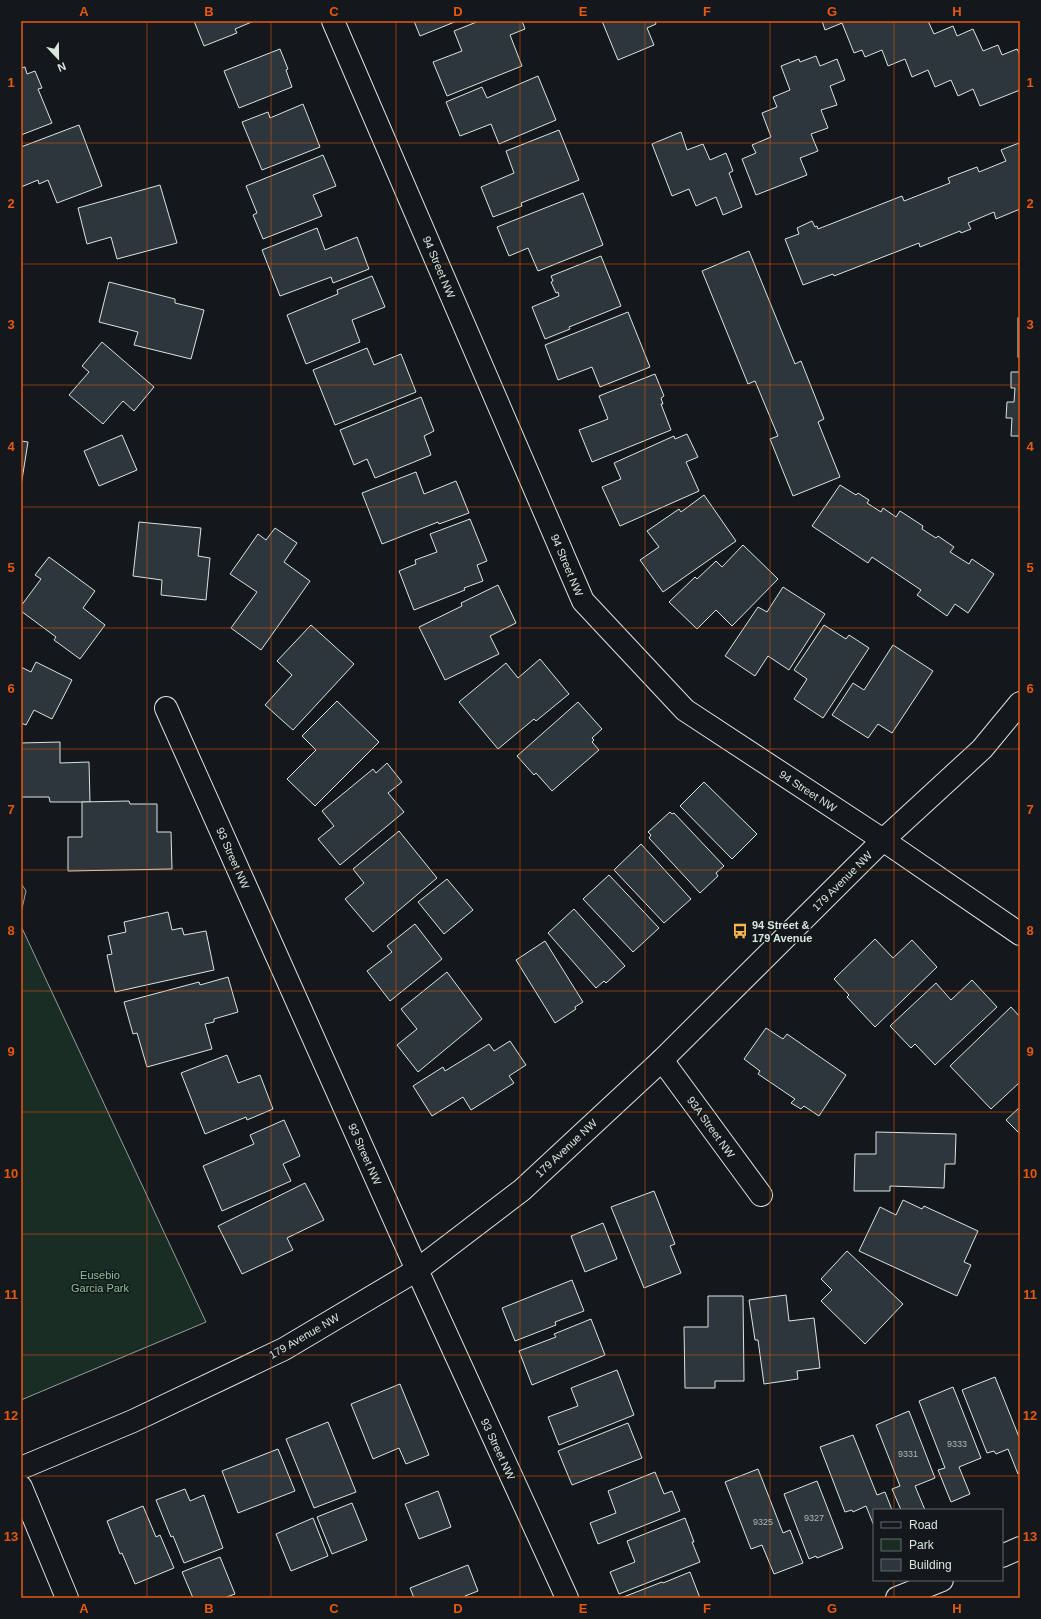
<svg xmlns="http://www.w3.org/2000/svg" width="1041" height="1619" font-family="Arial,sans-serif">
  <rect width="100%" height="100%" fill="#14181c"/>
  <g fill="#1a2d24" stroke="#939e99">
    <path d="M21,883L26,891L21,913Z"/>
    <path d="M21,926L206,1322L21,1400Z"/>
  </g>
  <g fill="#2c363c" stroke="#d8e6dc">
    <path d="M194,21H254L235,29L237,33L204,46Z"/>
    <path d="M414,21H457L420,36Z"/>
    <path d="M479,21H522L525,29L510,35L522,66L447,96L433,62L462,51L454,31Z"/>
    <path d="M602,21H655L656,24L647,28L654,45L618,60Z"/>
    <path d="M822,21H928L934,34L953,26L957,36L973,29L983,51L998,45L1002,55L1017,49L1020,55V90L980,106L973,89L958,96L951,80L935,87L928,70L912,77L905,59L888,66L882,50L865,57L862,50L854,53L842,23L825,30Z"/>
    <path d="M280,49L288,69L286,70L292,87L239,108L224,71Z"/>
    <path d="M816,56L820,66L837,59L845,80L830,86L837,105L821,110L828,128L811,134L818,151L800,158L807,175L756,195L742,159L756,153L752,145L771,137L762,113L777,107L773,97L790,90L781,66L799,59L800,62Z"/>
    <path d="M25,67L27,74L35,71L42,88L38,89L52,123L21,135V68Z"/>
    <path d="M538,76L556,120L499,144L491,124L460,136L446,102L482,87L487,98Z"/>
    <path d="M303,104L320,147L262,170L242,122L268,112L270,118Z"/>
    <path d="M79,125L102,186L57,203L48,180L39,184L38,180L21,187V147Z"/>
    <path d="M559,130L579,180L521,203L522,206L493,217L481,187L514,173L506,151Z"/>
    <path d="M681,132L687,150L703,144L710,160L726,153L733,171L729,173L742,207L723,215L716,197L696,206L689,189L672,196L652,144Z"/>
    <path d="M1019,143L1020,146V209L996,219L994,212L968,223L971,229L961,233L960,231L920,247L919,243L834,276L833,274L803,285L785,239L799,234L797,228L812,221L815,227L817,226L818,229L902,196L904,201L950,183L948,178L977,167L979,172L1006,161L1001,150Z"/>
    <path d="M323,155L336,186L313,195L322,216L263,239L253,215L257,213L246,186Z"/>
    <path d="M160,185L177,243L117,259L111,237L87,244L78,208Z"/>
    <path d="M583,193L603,245L538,271L528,248L509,256L497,227Z"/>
    <path d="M317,228L325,250L357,237L369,269L333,283L331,277L280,296L262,250Z"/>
    <path d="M749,251L795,364L801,361L824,419L818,422L840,477L793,496L770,439L778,436L755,381L748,384L702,271Z"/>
    <path d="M601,256L621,306L569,327L570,329L545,339L532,307L559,296L558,292L556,293L551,282L553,281L551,276Z"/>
    <path d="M372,276L385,307L352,320L360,342L306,364L287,315L338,294L337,290Z"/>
    <path d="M109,282L175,299V303L204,310L191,359L134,345L138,332L99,322Z"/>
    <path d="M628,312L650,367L600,387L592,367L558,380L545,345Z"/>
    <rect x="1018" y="318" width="2" height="39"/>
    <path d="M102,342L154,387L134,411L123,401L103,424L69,395L89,372L82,366Z"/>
    <path d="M367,348L374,365L401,354L416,392L335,425L313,370Z"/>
    <path d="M1011,372H1020V436H1011L1012,418H1006L1007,402H1014L1015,388H1011Z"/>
    <path d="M655,374L664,396L661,398L663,404H661L671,430L592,462L579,430L608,419L599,396Z"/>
    <path d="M421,397L434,431L424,436L431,455L375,478L367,459L354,465L340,430Z"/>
    <path d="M687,434L698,457L686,462L699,491L620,526L602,487L621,479L614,463L674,436L675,439Z"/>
    <path d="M122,435L137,470L99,486L84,451Z"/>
    <path d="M21,441L28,442L21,486Z"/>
    <path d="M416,472L424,494L456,481L469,513L439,524L438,522L382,544L362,493Z"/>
    <path d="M840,485L856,495L858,493L869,500L867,503L881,512L883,508L896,517L900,511L923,526L922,529L936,538L938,536L954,547L950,552L969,564L972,559L994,574L968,613L955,604L947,616L917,595L921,590L872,557L868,563L812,526Z"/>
    <path d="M704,495L736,541L663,592L640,560L659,547L647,531L679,509L681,512Z"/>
    <path d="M470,519L487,561L477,565L483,581L464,588L465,590L414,610L399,571L416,564L415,560L437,552L430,534Z"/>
    <path d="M139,522L201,528L198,556L210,558L206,600L161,595L162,580L133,576Z"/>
    <path d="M275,528L297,543L284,562L310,581L261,650L231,628L257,592L230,574L258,534L266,540Z"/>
    <path d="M743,545L778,579L732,626L716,610L697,629L669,602L695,577L697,579L716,561L722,567Z"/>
    <path d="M49,557L95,591L83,608L105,625L80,659L54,640L56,637L21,611V606L41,579L35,575Z"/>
    <path d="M498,585L516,623L490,636L499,654L445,680L419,627L462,606L461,603Z"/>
    <path d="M783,587L825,614L789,670L768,656L755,676L725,656L758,607L767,612Z"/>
    <path d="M311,625L354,664L293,730L265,705L292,675L277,661Z"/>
    <path d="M824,625L846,639L849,635L869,648L823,718L794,699L807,679L794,670Z"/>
    <path d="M893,645L933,671L892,733L878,724L868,738L832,715L853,683L864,690Z"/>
    <path d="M540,659L569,694L536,721L534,719L498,749L459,702L506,663L518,678Z"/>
    <path d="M36,662L72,680L52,719L34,710L26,725L21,723V667L31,672Z"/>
    <path d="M337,701L379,742L315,806L287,779L316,750L302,736Z"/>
    <path d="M578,702L602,729L592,738L594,740L592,742L599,750L552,791L536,773L534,775L517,756Z"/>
    <path d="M60,742V763L89,762L90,802H50L49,797H21V743Z"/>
    <path d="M387,763L402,782L388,793L404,812L340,865L318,839L334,826L322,811L373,769L376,773Z"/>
    <path d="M704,782L757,834L732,859L680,806Z"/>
    <path d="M129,801L130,804H157V832H171L172,869L68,871V837H82V802Z"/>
    <path d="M670,812L672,814L674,813L724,866L716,873L718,876L700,893L649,838L651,835L648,832Z"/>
    <path d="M399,831L437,878L373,932L345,899L364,883L353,869Z"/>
    <path d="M641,844L691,899L664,923L614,870Z"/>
    <path d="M609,875L659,928L633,952L583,899Z"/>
    <path d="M447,879L473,910L444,934L418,902Z"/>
    <path d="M574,909L625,966L606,983L604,981L596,988L548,933Z"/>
    <path d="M168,912L172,930L182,928L184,935L206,931L214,970L115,992L107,955L112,954L108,936L126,932L124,922Z"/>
    <path d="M415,924L442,959L390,1001L367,971L392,952L387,946Z"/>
    <path d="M875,939L893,958L912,940L937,967L875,1027L847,997L849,995L834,979Z"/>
    <path d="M545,941L583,1002L575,1007L576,1009L555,1023L516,960Z"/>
    <path d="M447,972L482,1019L418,1072L397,1045L417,1029L401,1009Z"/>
    <path d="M228,977L238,1012L214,1019V1022L205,1024L212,1049L147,1067L137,1033L133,1034L124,1002L199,982L200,985Z"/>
    <path d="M972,980L997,1007L935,1065L915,1044L911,1048L890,1026L936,983L951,1000Z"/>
    <path d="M1011,1007L1020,1017V1082L991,1109L950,1066Z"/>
    <path d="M766,1028L783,1039L787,1034L846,1075L819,1116L804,1106L801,1109L791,1103L795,1099L758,1074L760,1071L744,1059Z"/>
    <path d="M510,1041L526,1065L509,1076L514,1083L471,1110L463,1097L432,1116L413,1086L443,1067L445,1071L489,1044L494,1051Z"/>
    <path d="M227,1055L238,1083L260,1075L273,1109L247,1120L246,1117L205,1134L181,1073Z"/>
    <path d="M1020,1107V1134L1006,1120Z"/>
    <path d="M284,1120L300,1156L283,1164L291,1181L222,1211L203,1166L254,1144L250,1135Z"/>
    <path d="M876,1132L956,1134L955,1164H945L944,1188L890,1186V1191H854L855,1154H876Z"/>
    <path d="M305,1183L324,1220L287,1238L293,1250L242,1274L218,1226Z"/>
    <path d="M654,1191L675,1244L670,1246L681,1273L644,1288L611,1207Z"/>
    <path d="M903,1200L922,1209L924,1206L978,1231L964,1262L971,1265L957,1296L859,1251L880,1207L896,1215Z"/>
    <path d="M603,1223L617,1259L585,1272L571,1236Z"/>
    <path d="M847,1251L903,1304L865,1344L821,1301L832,1290L821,1279Z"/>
    <path d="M572,1280L584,1311L555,1322L556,1325L515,1341L502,1308Z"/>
    <path d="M786,1295L789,1321L814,1318L820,1368L797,1371L798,1379L764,1384L758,1340H755L749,1300Z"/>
    <path d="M708,1296H743L744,1381H715V1388H685L684,1327H708Z"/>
    <path d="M591,1319L605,1355L532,1385L519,1351L556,1337L554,1334Z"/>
    <path d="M617,1370L634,1415L559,1445L548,1417L578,1406L571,1388Z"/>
    <path d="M995,1377L1019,1437H1020V1473L1018,1474L1008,1449L996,1454L994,1451L987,1453L962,1390Z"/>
    <path d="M400,1384L429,1455L406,1464L399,1448L373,1459L351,1404Z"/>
    <path d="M953,1387L981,1458L959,1467L970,1494L951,1502L938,1470L945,1468L919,1401Z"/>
    <path d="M909,1411L935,1478L915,1486L925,1510H901L892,1489L900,1486L876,1425Z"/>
    <path d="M328,1422L356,1492L314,1508L286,1439Z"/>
    <path d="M628,1423L642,1458L572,1485L558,1451Z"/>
    <path d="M853,1435L877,1495L885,1492L892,1510H874V1526L866,1506L853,1512L852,1510L845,1512L820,1447Z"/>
    <path d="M278,1449L295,1491L238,1513L222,1471Z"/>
    <path d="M758,1469L783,1533L790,1530L803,1563L774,1574L762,1545L751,1549L725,1482Z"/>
    <path d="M655,1472L664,1494L672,1491L680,1511L598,1544L590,1523L616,1513L608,1491Z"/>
    <path d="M817,1481L843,1548L817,1558L816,1556L809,1559L784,1494Z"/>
    <path d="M185,1489L190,1501L204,1495L223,1548L184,1563L173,1536L171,1537L156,1500Z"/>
    <path d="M438,1491L451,1527L419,1539L405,1504Z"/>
    <path d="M352,1503L367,1540L332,1554L317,1517Z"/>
    <path d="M143,1506L156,1537L160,1535L174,1568L135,1584L122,1553L120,1554L107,1521Z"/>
    <path d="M313,1518L328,1556L291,1571L276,1534Z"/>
    <path d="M685,1518L694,1542H692L700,1562L619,1594L610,1572L635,1562L627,1541Z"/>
    <path d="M220,1557L235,1594L224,1598H193L182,1572Z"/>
    <path d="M468,1565L478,1591L465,1596L466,1598H414L410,1588Z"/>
    <path d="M690,1572L700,1598H621L662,1582L663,1583Z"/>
  </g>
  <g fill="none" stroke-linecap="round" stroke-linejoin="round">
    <g stroke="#d8e6dc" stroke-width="24">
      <g id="minor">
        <path d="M333,21L583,601L685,710L883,840L1020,934"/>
        <path d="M166,708L417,1270L567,1598"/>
        <path d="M662,1060L761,1195"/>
        <path d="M21,1468L133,1421L284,1349L417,1270L522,1190L662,1060L883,840L982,749L1020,703"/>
        <path d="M21,1487L67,1598"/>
        <path d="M1002,1556L1020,1548"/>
        <path d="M897,1598L942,1580"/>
      </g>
    </g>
    <use href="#minor" stroke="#14181c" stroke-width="22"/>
  </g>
  <path fill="none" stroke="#e8590c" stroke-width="1" stroke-opacity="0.55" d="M147,21V1598M271,21V1598M396,21V1598M520,21V1598M645,21V1598M770,21V1598M894,21V1510M21,143H1020M21,264H1020M21,385H1020M21,507H1020M21,628H1020M21,749H1020M21,870H1020M21,991H1020M21,1112H1020M21,1234H1020M21,1355H1020M21,1476H1020M894,1580V1598"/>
  <defs>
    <g id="bus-bare" transform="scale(1.2)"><path d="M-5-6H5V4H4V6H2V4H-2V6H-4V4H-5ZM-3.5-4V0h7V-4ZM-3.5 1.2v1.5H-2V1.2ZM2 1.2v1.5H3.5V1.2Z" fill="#ffb74d" stroke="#14181c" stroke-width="2.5" paint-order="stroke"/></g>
  </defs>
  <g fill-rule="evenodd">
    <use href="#bus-bare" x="740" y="931"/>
  </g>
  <g text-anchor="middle" stroke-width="3" stroke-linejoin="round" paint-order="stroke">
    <g font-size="9" fill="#adbab4">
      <text x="957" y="1447">9333</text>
      <text x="908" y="1457">9331</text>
      <text x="814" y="1521">9327</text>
      <text x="763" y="1525">9325</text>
    </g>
    <g font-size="11" fill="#d8e6dc" stroke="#14181c">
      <text transform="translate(439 267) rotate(67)" y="4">94 Street NW</text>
      <text transform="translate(567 565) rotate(67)" y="4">94 Street NW</text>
      <text transform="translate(808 791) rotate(33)" y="4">94 Street NW</text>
      <text transform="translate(233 858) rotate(66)" y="4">93 Street NW</text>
      <text transform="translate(842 881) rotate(-45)" y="4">179 Avenue NW</text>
      <text transform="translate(711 1127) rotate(54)" y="4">93A Street NW</text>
      <text transform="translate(566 1148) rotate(-43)" y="4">179 Avenue NW</text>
      <text transform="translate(365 1154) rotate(66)" y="4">93 Street NW</text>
      <text transform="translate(304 1336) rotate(-30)" y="4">179 Avenue NW</text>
      <text transform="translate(498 1449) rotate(65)" y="4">93 Street NW</text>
    </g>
    <g font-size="11" font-weight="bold" fill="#d8e6dc" stroke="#14181c" text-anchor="start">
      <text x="752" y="929">94 Street &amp;<tspan x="752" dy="13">179 Avenue</tspan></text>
    </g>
    <g font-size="11" fill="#8ac095" stroke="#14181c">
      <text x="100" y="1279">Eusebio<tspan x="100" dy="13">Garcia Park</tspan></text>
    </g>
  </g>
  <rect width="1041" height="1619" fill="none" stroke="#14181c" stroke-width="44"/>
  <rect x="873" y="1509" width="130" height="72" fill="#14181c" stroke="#626a69"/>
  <rect x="881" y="1522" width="20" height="6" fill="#14181c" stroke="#626a69"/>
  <text x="909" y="1529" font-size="12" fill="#d8e6dc">Road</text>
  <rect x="881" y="1539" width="20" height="12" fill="#1a2d24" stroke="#626a69"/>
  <text x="909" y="1549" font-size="12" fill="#d8e6dc">Park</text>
  <rect x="881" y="1559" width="20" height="12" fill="#2c363c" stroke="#626a69"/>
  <text x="909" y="1569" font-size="12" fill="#d8e6dc">Building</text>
  <g transform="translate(58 58) rotate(158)" stroke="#14181c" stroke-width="3" paint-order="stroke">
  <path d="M0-3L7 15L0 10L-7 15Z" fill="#d8e6dc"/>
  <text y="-6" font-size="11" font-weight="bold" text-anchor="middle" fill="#d8e6dc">N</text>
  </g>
  <rect x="22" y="22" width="997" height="1575" fill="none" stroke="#e8590c" stroke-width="1.5"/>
  <g font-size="13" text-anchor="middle" font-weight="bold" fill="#e8590c">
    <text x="84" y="16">A</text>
    <text x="209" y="16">B</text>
    <text x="334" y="16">C</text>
    <text x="458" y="16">D</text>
    <text x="583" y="16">E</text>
    <text x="707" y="16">F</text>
    <text x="832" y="16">G</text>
    <text x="957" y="16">H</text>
    <text x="11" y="87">1</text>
    <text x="1030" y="87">1</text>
    <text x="11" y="208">2</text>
    <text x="1030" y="208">2</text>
    <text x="11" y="329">3</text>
    <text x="1030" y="329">3</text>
    <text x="11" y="451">4</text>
    <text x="1030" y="451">4</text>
    <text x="11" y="572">5</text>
    <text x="1030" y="572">5</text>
    <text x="11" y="693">6</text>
    <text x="1030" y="693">6</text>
    <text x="11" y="814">7</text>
    <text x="1030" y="814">7</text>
    <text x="11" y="935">8</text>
    <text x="1030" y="935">8</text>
    <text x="11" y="1056">9</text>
    <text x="1030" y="1056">9</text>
    <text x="11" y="1178">10</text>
    <text x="1030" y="1178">10</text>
    <text x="11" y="1299">11</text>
    <text x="1030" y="1299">11</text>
    <text x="11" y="1420">12</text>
    <text x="1030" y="1420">12</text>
    <text x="11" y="1541">13</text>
    <text x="1030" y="1541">13</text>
    <text x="84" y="1613">A</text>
    <text x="209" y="1613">B</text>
    <text x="334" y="1613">C</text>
    <text x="458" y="1613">D</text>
    <text x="583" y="1613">E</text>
    <text x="707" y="1613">F</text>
    <text x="832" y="1613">G</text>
    <text x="957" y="1613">H</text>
  </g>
</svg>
